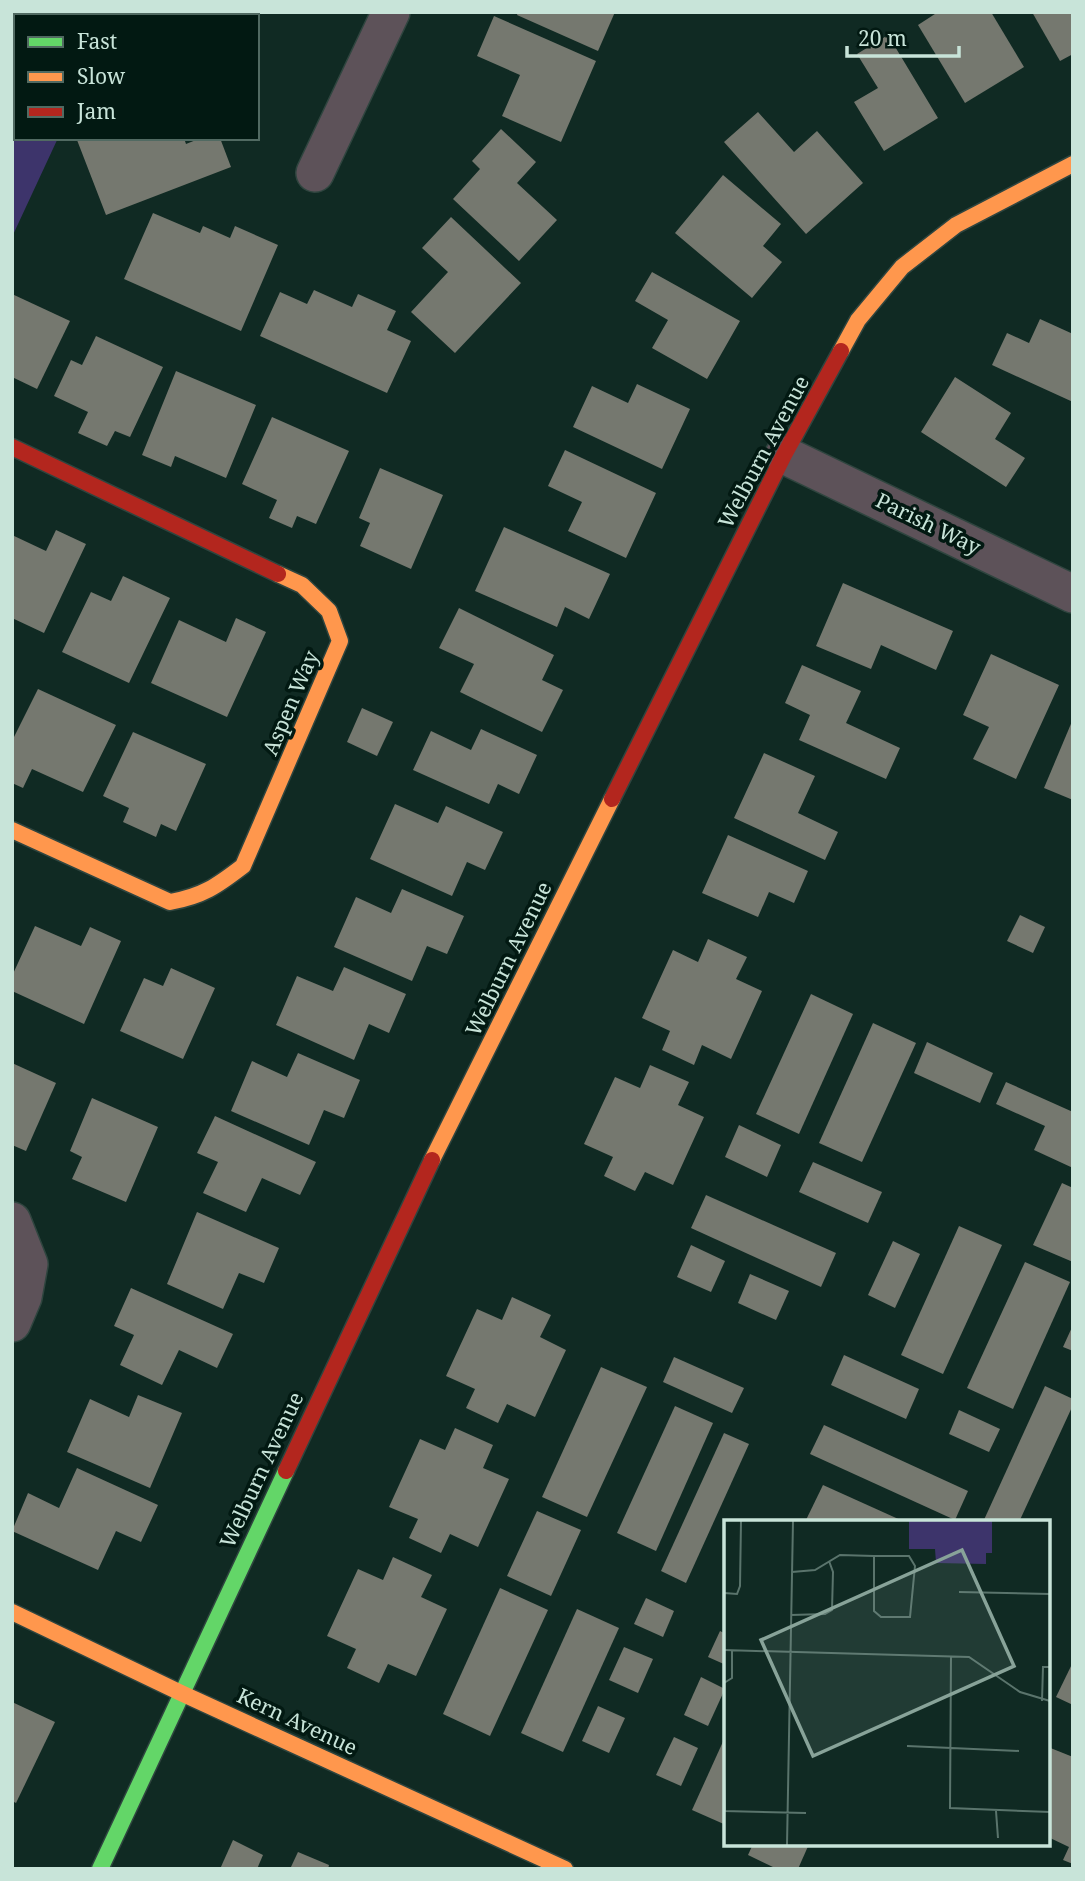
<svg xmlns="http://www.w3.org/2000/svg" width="1085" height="1881" font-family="'Noto Serif',serif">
  <rect width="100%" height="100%" fill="#102a23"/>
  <path fill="#3d346b" d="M12,12H117L115,16H16V138H58L12,237Z"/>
  <g fill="#75786f">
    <path d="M518,12H615L598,51L517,15Z"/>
    <path d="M938,12H991L1024,67L965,103L918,25Z"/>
    <path d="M1032,12H1073V54L1060,61Z"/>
    <path d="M494,16L596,61L561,142L502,116L520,75L477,56Z"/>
    <path d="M888,35L938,118L884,151L854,102L878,88L857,54Z"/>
    <path d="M758,112L794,152L817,131L863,183L806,234L724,142Z"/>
    <path d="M501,129L536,162L517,183L557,220L519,261L453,199L480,169L472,161Z"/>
    <path d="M81,138H158L159,141L167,138H184L186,144L201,138H220L231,167L106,215L77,140Z"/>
    <path d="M723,175L781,224L763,246L782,262L752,298L675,233Z"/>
    <path d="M153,213L200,233L203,226L230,238L235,226L278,245L241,331L124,279Z"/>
    <path d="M451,217L521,283L455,353L411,312L448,272L422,248Z"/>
    <path d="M652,272L740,321L707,379L652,348L668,320L635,301Z"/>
    <path d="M314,290L352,307L358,294L396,311L387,330L411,341L387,393L260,336L280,292L307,304Z"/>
    <path d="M12,294L70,321L37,389L12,377Z"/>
    <path d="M1040,319L1073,334V402L992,365L1007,333L1029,343Z"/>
    <path d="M96,336L163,367L130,437L115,431L107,446L78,433L88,412L54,396L71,360L82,365Z"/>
    <path d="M176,371L256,405L226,478L175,456L171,467L142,455Z"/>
    <path d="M955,377L1011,413L995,439L1025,458L1006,487L921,432Z"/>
    <path d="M637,384L690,409L662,469L573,427L592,386L628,403Z"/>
    <path d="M272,417L349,451L316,524L297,516L292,528L269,518L277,500L242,484Z"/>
    <path d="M565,450L656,493L626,558L568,531L582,502L548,486Z"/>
    <path d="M380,468L443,495L411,569L360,546L370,523L359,518Z"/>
    <path d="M504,527L610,574L589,619L565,607L557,627L475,591Z"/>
    <path d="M56,530L86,544L44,633L12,618V535L46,551Z"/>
    <path d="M123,576L170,598L129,683L62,652L91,592L111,601Z"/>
    <path d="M843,583L953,631L936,670L881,645L871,669L816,646Z"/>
    <path d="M459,608L554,655L542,680L563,690L542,732L460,692L474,664L439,648Z"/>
    <path d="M236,618L266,632L227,717L151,683L179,620L226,642Z"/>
    <path d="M991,654L1059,685L1016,779L973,759L989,727L963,715Z"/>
    <path d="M802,665L861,691L846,723L900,748L886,779L799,740L810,715L785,703Z"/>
    <path d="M38,689L116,725L83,792L32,769L23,788L12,783V741Z"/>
    <path d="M362,708L393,722L377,756L347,742Z"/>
    <path d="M1073,719V800L1044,788Z"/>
    <path d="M481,729L537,755L519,794L498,784L489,804L413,770L431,731L471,750Z"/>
    <path d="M133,732L206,764L176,831L161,824L156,837L123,822L129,808L103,796Z"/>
    <path d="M764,753L815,776L798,813L838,832L825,860L734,818Z"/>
    <path d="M395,804L438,823L446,806L503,832L485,870L467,862L452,896L370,859Z"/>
    <path d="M728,835L808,871L794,903L769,892L758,917L702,893Z"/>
    <path d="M402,889L464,916L447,954L427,946L412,981L334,947L356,897L391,913Z"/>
    <path d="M1020,915L1045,927L1033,953L1007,941Z"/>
    <path d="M35,926L81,946L90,927L121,941L84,1024L12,991V976Z"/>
    <path d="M708,939L747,957L736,979L762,991L731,1059L702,1045L694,1065L662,1050L670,1031L642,1018L673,950L698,962Z"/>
    <path d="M344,967L406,994L389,1033L369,1024L354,1060L276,1025L297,976L333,991Z"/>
    <path d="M171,968L215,988L183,1059L120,1031L144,978L163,986Z"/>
    <path d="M811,994L853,1014L799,1134L756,1114Z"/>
    <path d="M873,1023L916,1043L862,1162L819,1143Z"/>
    <path d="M927,1042L993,1073L980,1103L914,1073Z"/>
    <path d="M298,1053L360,1080L344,1118L324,1110L309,1145L231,1111L252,1061L287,1077Z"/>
    <path d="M12,1063L56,1083L26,1151L12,1145Z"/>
    <path d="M650,1065L689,1082L678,1105L704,1117L673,1185L645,1172L635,1191L604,1176L613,1157L584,1144L615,1077L640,1088Z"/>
    <path d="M1006,1082L1073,1112V1168L1034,1150L1045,1126L996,1104Z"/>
    <path d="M92,1098L158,1127L126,1202L72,1179L82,1157L70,1151Z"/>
    <path d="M215,1116L316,1162L300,1195L262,1178L246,1212L203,1193L218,1162L197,1153Z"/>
    <path d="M739,1125L781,1145L767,1177L725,1157Z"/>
    <path d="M813,1162L882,1192L868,1223L799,1192Z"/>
    <path d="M1062,1183L1073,1188V1262L1033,1245Z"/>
    <path d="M706,1195L836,1253L821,1287L691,1228Z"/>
    <path d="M197,1212L279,1248L264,1283L239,1273L223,1309L167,1284Z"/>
    <path d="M959,1226L1002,1245L943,1374L901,1355Z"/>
    <path d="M893,1241L920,1254L895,1308L868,1295Z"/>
    <path d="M691,1245L725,1261L711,1292L677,1277Z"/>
    <path d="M1025,1262L1070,1282L1013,1409L967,1388Z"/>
    <path d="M750,1274L789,1291L776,1320L738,1303Z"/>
    <path d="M131,1288L233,1334L217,1368L179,1350L162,1385L120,1365L134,1335L114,1326Z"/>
    <path d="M512,1297L551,1315L540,1337L566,1350L535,1417L507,1404L498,1423L466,1408L475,1389L446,1376L477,1309L502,1320Z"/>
    <path d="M1073,1325V1351L1063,1347Z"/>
    <path d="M844,1355L919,1389L906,1419L831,1385Z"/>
    <path d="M674,1357L744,1388L732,1413L663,1382Z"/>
    <path d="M601,1367L647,1387L587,1517L542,1497Z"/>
    <path d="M1045,1386L1073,1399V1405L1019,1522H983Z"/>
    <path d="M138,1395L182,1413L150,1488L67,1452L90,1399L129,1417Z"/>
    <path d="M675,1406L713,1423L656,1551L617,1533Z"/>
    <path d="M959,1410L1000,1429L989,1452L949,1434Z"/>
    <path d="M824,1425L968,1491L955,1520L810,1454Z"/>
    <path d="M455,1428L493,1445L483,1468L509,1479L478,1547L450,1534L441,1553L409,1538L418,1519L389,1507L420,1439L445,1450Z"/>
    <path d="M724,1433L749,1444L686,1583L661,1571Z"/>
    <path d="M77,1468L158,1505L141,1542L116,1531L98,1570L12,1531L28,1493L59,1508Z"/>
    <path d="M823,1485L905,1522H805Z"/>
    <path d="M537,1511L581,1530L551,1596L507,1576Z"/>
    <path d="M393,1557L432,1575L421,1597L447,1609L416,1676L388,1664L379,1683L347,1668L356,1649L327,1636L358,1569L383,1580Z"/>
    <path d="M500,1588L548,1610L490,1736L443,1714Z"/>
    <path d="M646,1598L674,1611L663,1637L634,1624Z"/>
    <path d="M577,1609L619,1628L563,1752L521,1733Z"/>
    <path d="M720,1631L726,1634V1665L708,1657Z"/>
    <path d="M624,1647L653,1659L638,1693L609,1680Z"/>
    <path d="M1073,1662V1705L1056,1697Z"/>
    <path d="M701,1677L725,1689L708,1726L684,1715Z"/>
    <path d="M12,1702L55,1722L16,1803L12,1801Z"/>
    <path d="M598,1706L625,1718L609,1753L582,1741Z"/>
    <path d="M726,1735V1825L692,1810Z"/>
    <path d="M674,1737L698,1748L681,1786L656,1775Z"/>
    <path d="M1048,1747L1073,1757V1864L1063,1860L1069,1847L1048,1837Z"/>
    <path d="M233,1840L263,1855L257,1869H220Z"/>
    <path d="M753,1844H809L798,1869H777L748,1855Z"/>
    <path d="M298,1852L329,1865L328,1869H290Z"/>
  </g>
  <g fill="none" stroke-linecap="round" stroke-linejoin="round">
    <g stroke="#2f453f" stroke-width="40">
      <g id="street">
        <path d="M315,173L391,12"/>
        <path d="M784,455L1073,594"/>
        <path d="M12,1221L29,1264L23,1297L12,1323"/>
      </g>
    </g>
    <g stroke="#2f453f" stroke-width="19">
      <path id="fast" d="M100,1869L286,1471"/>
    </g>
    <g stroke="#2f453f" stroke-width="19">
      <g id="slow">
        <path d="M841,351L858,320L902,267L956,225L1073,164"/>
        <path d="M12,830L170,902C203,896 217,886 243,866L340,641L329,611L302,585L278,574"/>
        <path d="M432,1160L612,799"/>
        <path d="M12,1612L181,1693L565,1869"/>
      </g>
    </g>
    <g stroke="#2f453f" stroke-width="19">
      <g id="jam">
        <path d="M12,447L278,574"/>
        <path d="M612,799L784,455L841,351"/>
        <path d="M286,1471L432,1160"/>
      </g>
    </g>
    <use href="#street" stroke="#5d5259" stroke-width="37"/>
    <use href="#fast" stroke="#63d668" stroke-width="16"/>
    <use href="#slow" stroke="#ff974d" stroke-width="16"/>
    <use href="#jam" stroke="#b3261e" stroke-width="16"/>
  </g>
  <g text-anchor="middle" stroke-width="7" stroke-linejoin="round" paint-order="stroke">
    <g font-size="21" fill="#c8e4d9" stroke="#021912">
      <text transform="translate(764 452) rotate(-62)" y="7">Welburn Avenue</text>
      <text transform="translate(928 524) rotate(26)" y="7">Parish Way</text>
      <text transform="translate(291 703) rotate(-67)" y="7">Aspen Way</text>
      <text transform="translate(509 959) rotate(-64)" y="7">Welburn Avenue</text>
      <text transform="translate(262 1470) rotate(-65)" y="7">Welburn Avenue</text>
      <text transform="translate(297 1722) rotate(25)" y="7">Kern Avenue</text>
    </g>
  </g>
  <g transform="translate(724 1520)">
    <rect width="326" height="326" fill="#102a23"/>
    <path d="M185,1H268V33H262V44L212,43L211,29H185Z" fill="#3d346b"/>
    <path fill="none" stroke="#5a746c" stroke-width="2" d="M68,52L91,50L116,35L150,36H185L191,46L186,97H157L150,91V36M235,72L326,74M0,73L13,74L16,66L17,1M67,95L101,94L108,90L109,52L105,41M0,130L245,137L296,172L326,181M227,136L226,288L326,292M0,163L8,158V130M318,181L319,147H326M183,226L295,231M0,250L1,291M0,291L82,293M272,291L274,318M63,325L69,1"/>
    <path fill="#88a399" fill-opacity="0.15" stroke="#88a399" stroke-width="3.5" d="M238,30L290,146L89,236L37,120Z"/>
    <rect width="326" height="326" fill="none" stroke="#c8e4d9" stroke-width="3.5"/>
  </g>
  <rect width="1085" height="1881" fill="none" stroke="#c8e4d9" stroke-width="28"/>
  <rect x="14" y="14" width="245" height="126" fill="#021912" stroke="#516a62" stroke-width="2"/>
  <rect x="28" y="37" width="35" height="10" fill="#63d668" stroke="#516a62" stroke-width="2"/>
  <text x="77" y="49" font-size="21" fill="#c8e4d9">Fast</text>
  <rect x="28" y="72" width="35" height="10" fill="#ff974d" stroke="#516a62" stroke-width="2"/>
  <text x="77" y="84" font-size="21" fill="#c8e4d9">Slow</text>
  <rect x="28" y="107" width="35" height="10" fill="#b3261e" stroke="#516a62" stroke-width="2"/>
  <text x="77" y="119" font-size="21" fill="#c8e4d9">Jam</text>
  <path d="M847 46v10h112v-10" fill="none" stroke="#c8e4d9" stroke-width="3.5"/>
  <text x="858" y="46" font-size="21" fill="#c8e4d9" stroke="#021912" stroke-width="5" paint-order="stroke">20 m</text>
</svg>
